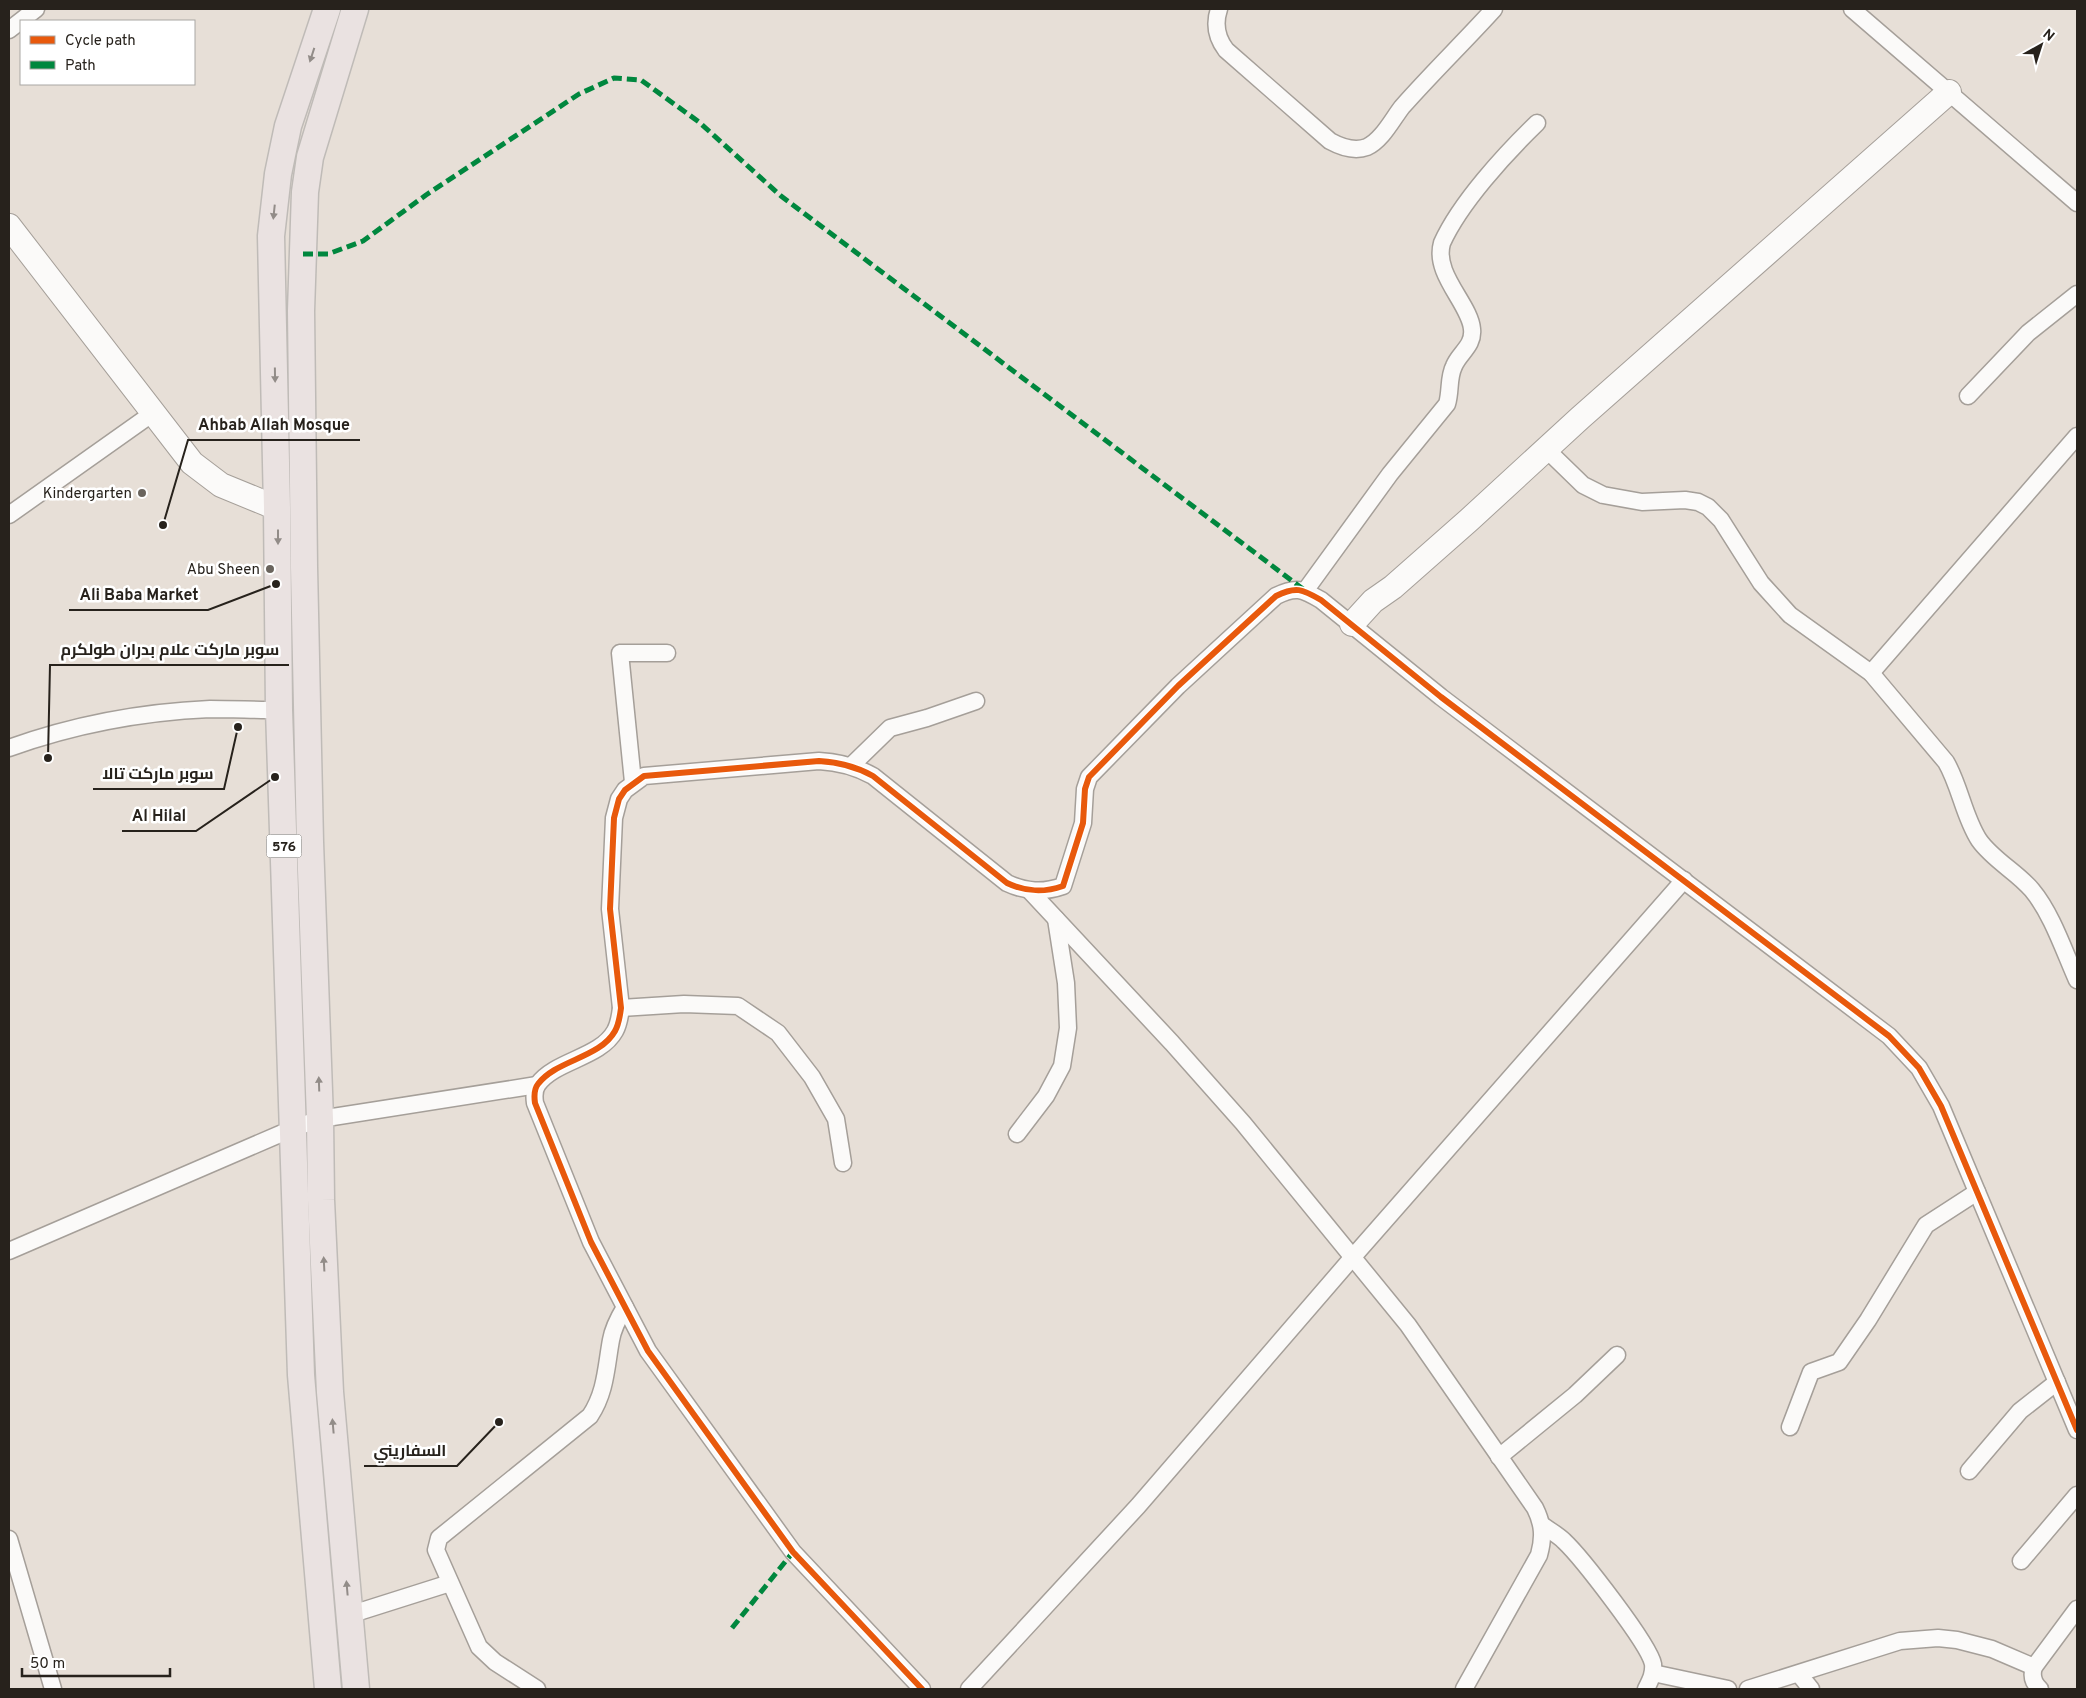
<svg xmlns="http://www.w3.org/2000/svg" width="2086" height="1698" font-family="Overpass,Cairo,sans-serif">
  <rect width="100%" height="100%" fill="#e7dfd7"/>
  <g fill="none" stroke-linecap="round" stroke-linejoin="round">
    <g stroke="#a59f99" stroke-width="19">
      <g id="street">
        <path d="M1219,9C1214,24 1216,37 1226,50L1330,141C1341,147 1354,152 1367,147C1382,140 1392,120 1402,107C1432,73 1464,42 1494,9"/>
        <path d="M1852,9L2077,203"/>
        <path d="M9,30L36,9"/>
        <path d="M1968,396L2028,333L2077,294"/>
        <path d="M1547,450L1583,485L1603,495L1642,502L1685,500L1698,502L1708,507L1721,520L1761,583L1790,615L1871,673L1946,762C1960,786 1964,817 1979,840C1993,860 2017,872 2032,890C2052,914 2064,951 2077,980"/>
        <path d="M9,515L153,413"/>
        <path d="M1305,591L1390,474L1447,404C1451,391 1448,378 1454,366C1459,353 1474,346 1472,329C1470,304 1433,274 1442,243C1460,203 1505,154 1537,123"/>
        <path d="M1871,673L2077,436"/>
        <path d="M9,748C73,725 142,712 210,709C233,709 256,710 279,710"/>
        <path d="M851,766L890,728L927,718L976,701"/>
        <path d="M633,782L620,653H667"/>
        <path d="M1030,891L1172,1043L1243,1123L1408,1325L1535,1508C1543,1524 1544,1537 1539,1555L1464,1689"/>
        <path d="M621,1008L684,1004L738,1006L778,1033L812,1077L836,1119L843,1163"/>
        <path d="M1017,1134L1046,1096L1062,1066L1068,1028L1066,983L1056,919"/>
        <path d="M9,1251L294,1128L320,1119L537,1085"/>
        <path d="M1790,1427L1811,1372L1839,1362L1868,1320L1926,1225L1977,1192"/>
        <path d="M1499,1457L1575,1395L1617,1355"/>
        <path d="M1969,1471L2020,1411L2057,1382"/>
        <path d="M1542,1525C1549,1530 1558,1535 1564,1541C1581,1557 1649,1644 1653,1664C1654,1674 1650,1681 1646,1689"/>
        <path d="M9,1539L53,1689"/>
        <path d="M2021,1561L2077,1495"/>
        <path d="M349,1615L450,1583"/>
        <path d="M1653,1673L1728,1689"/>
        <path d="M1799,1674L1811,1689"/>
        <path d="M537,1689L495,1662L479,1647L436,1550L439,1538L590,1416C606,1392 606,1367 611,1340C613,1328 619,1317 625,1307"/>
        <path d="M922,1689L793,1552L648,1351L591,1242L535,1103C534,1096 534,1089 538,1084C556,1060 600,1058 615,1031C619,1024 620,1016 621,1008L610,909L614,818L619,799L625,790L644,776L819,761C839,762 855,766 873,776L1007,883C1026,892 1043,893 1063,886L1083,823L1085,789L1089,777L1178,686L1276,596C1296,586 1302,589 1321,600L1441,697L1889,1036L1919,1068L1941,1106L2077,1430"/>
        <path d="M969,1689L1138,1506L1352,1258L1684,880"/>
        <path d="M1748,1689L1900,1641L1938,1638L1957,1640L1992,1649L2034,1667"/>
        <path d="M2040,1689C2033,1683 2031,1676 2034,1667L2077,1609"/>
      </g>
    </g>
    <g stroke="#a59f99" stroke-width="26">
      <g id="secondary">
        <path d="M9,226L192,463L221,485L277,508"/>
        <path d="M1352,624L1373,601L1393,587L1469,520L1580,418L1949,92"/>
      </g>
    </g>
    <g stroke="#bfbbb7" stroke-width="29">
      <g id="primary">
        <path d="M327,9L288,126L278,174L271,236L277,508L279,710L301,1375L328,1689"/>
        <path d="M355,9L310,157L305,192L301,311L304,567L310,842L320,1119L321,1200L330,1392L356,1689"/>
      </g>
    </g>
    <use href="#street" stroke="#fbfaf9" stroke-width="16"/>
    <use href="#secondary" stroke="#fbfaf9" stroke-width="24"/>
    <use href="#primary" stroke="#eae2e1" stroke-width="26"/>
    <g stroke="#00873e" stroke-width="5" stroke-dasharray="10 5" stroke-linecap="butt">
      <path d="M303,254H328L363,241L426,195L579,94L614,78L641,80L699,122L781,196L1303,589"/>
      <path d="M732,1628L793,1552"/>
    </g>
    <g stroke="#fff" stroke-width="9">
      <path id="cycleway" d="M922,1689L793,1552L648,1351L591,1242L535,1103C534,1096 534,1089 538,1084C556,1060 600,1058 615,1031C619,1024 620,1016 621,1008L610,909L614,818L619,799L625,790L644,776L819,761C839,762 855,766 873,776L1007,883C1026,892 1043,893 1063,886L1083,823L1085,789L1089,777L1178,686L1276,596C1296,586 1302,589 1321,600L1441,697L1889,1036L1919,1068L1941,1106L2077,1430"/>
    </g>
    <use href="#cycleway" stroke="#e8590c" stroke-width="6"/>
  </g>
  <defs><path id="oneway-solid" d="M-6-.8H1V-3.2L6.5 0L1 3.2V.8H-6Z" transform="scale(1.25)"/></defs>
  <g fill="#928c88">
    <use href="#oneway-solid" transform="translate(312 55) rotate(108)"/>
    <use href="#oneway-solid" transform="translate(274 212) rotate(96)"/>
    <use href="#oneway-solid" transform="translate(275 375) rotate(89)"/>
    <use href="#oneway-solid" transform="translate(278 537) rotate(90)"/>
    <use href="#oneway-solid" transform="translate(319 1084) rotate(-92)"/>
    <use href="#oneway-solid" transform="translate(324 1264) rotate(-93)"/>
    <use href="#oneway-solid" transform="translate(333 1426) rotate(-95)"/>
    <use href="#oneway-solid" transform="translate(347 1588) rotate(-95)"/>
  </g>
  <g fill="#6a645d" stroke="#fff" stroke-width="2">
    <circle cx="142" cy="493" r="5"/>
    <circle cx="270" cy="569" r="5"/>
  </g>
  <g text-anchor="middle" stroke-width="5" stroke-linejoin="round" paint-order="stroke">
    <rect fill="#fff" stroke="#686460" stroke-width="1" x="266.5" y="834.5" width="35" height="23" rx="4"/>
    <g font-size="14" font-weight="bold" fill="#27221c">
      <text x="284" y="851">576</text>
    </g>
    <g font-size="15" fill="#27221c" stroke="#fff" text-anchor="end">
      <text x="132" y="498">Kindergarten</text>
      <text x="260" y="574">Abu Sheen</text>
    </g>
  </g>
  <path fill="none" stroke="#27221c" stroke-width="2" d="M163 525L188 440H360M276 584L208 610H69M48 758L50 665H289M238 727L224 789H93M275 777L196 831H122M499 1422L457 1466H364"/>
  <g fill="#27221c" stroke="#fff" stroke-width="2">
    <circle cx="163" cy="525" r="5"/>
    <circle cx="276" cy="584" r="5"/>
    <circle cx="48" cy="758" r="5"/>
    <circle cx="238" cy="727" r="5"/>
    <circle cx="275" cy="777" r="5"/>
    <circle cx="499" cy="1422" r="5"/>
  </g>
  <g font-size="16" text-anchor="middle" font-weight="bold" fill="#27221c" stroke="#fff" stroke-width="5" stroke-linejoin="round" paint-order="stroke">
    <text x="274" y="430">Ahbab Allah Mosque</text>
    <text x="139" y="600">Ali Baba Market</text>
    <text x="170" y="655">سوبر ماركت علام بدران طولكرم</text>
    <text x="158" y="779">سوبر ماركت تالا</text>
    <text x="159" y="821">Al Hilal</text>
    <text x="410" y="1456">السفاريني</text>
  </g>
  <rect width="2086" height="1698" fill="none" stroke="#27221c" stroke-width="20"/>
  <rect x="20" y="20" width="175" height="65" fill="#ffffff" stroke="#a9a7a4"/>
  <rect x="30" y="36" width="25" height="8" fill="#e8590c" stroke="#a9a7a4"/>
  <text x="65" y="45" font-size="15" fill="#27221c">Cycle path</text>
  <rect x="30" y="61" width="25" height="8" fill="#00873e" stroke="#a9a7a4"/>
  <text x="65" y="70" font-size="15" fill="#27221c">Path</text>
  <g transform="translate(2041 45) rotate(39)" stroke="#ffffff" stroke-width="4" paint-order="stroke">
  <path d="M0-4L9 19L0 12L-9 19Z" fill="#27221c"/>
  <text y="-8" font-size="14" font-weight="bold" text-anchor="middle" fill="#27221c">N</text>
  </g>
  <path d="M22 1668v8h148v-8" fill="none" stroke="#27221c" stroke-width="2.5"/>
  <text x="30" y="1668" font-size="15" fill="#27221c" stroke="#ffffff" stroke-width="4" paint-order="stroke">50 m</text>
</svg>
